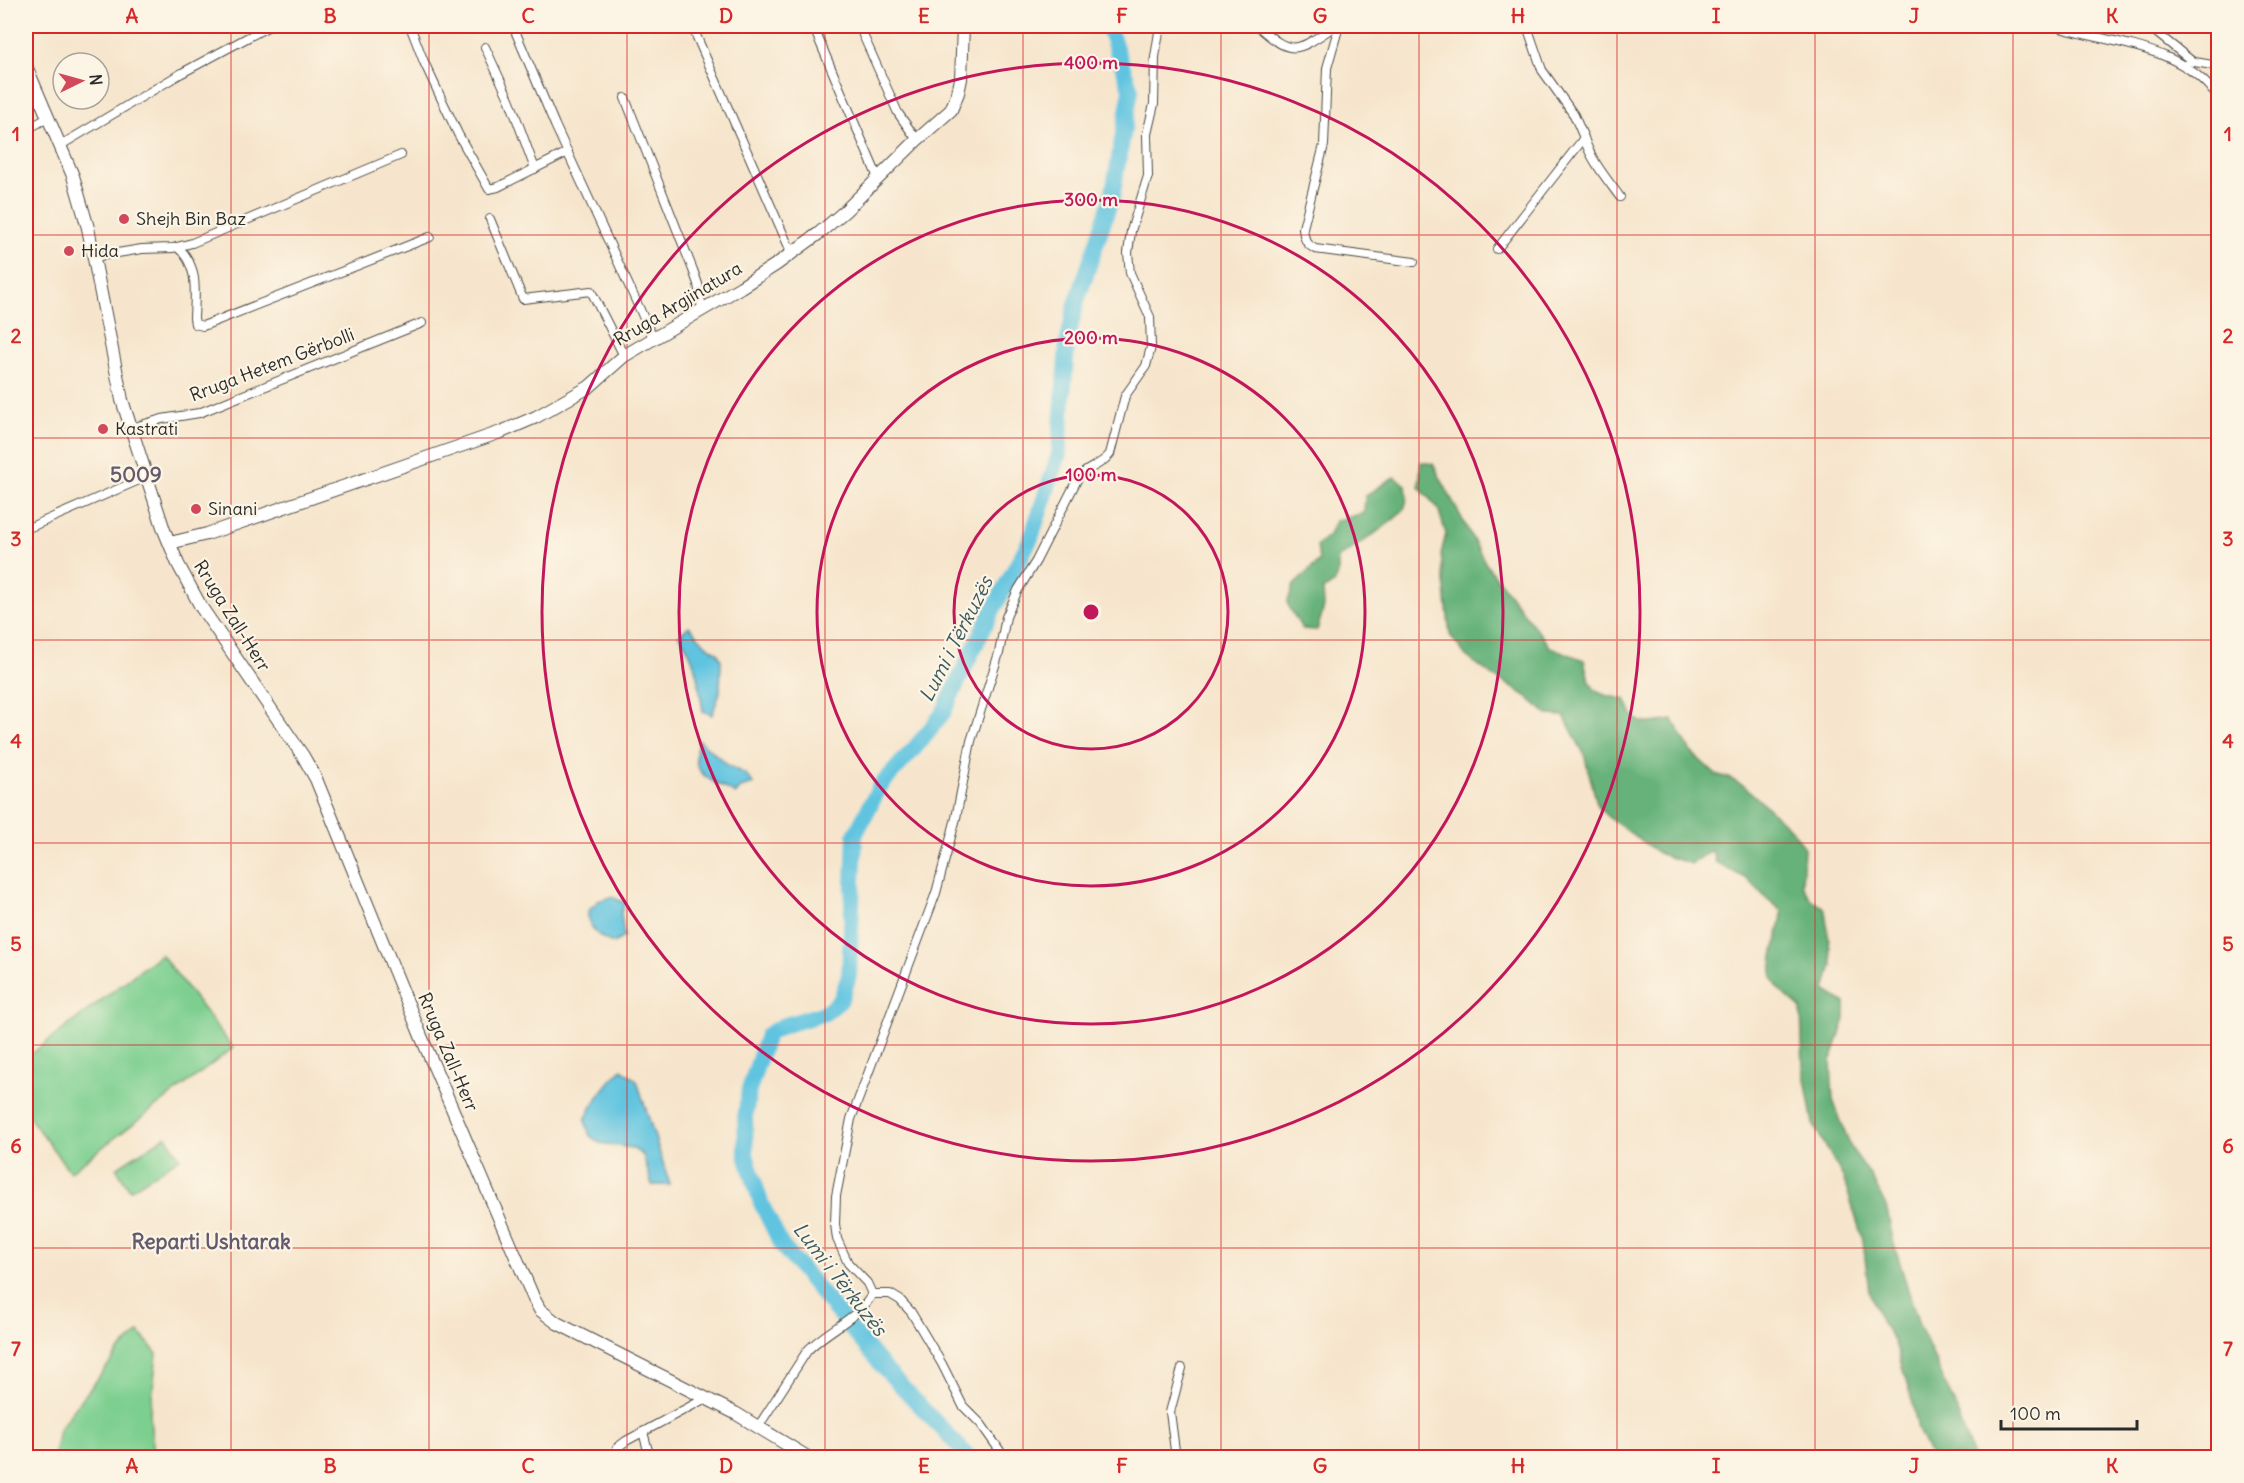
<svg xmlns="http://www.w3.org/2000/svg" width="2244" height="1483" font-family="Delius,sans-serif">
  <rect width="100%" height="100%" fill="#fcf5e5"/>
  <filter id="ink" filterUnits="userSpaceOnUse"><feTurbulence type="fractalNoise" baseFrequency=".0167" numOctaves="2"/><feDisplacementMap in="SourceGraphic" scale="12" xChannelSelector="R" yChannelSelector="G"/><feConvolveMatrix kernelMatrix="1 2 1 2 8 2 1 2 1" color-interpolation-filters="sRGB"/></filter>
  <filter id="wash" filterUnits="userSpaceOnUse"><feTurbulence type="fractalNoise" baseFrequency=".008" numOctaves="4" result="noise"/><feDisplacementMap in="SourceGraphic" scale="24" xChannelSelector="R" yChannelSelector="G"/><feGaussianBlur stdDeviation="1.35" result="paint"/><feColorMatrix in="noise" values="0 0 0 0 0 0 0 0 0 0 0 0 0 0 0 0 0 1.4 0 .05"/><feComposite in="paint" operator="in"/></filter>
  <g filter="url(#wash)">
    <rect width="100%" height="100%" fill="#f6e5cc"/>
    <g fill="#7dcf90" stroke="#547d5e" stroke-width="1.5">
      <path d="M161,954L233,1048L70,1172L26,1113V1058Z"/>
      <path d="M166,1136L180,1158L130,1190L116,1168Z"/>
      <path d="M139,1332L157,1354L150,1413L153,1457H54L59,1429L119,1351Z"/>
    </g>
    <g fill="#66b27a" stroke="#486e52" stroke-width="1.5">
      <path d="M1421,462L1433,464L1486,564L1550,647L1584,660C1591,691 1592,694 1625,699C1637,729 1643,724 1673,720L1691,752L1715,774L1729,778L1744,786L1793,831L1804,847L1802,885L1809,897L1825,909L1832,965L1825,990L1845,1003V1019L1831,1061L1833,1100L1851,1148L1871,1176L1886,1206L1894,1244L1919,1325L1954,1403L1973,1457H1935L1928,1451L1918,1430L1912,1400L1894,1340L1882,1323L1869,1292L1863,1240L1843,1177L1813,1124L1803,1068L1801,1009C1794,1002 1783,994 1777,986C1763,967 1782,934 1782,911L1764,896L1749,880L1716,863L1712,850L1691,864L1660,854L1608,817L1598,807L1584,754L1564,716L1548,715L1526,696L1489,673L1466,656L1450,635L1441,554L1446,534L1438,508L1419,487Z"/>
      <path d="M1394,477L1406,485C1407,493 1408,501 1404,509C1395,522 1353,548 1338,558V574L1334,584L1323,589L1324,607L1317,630L1302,629L1287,603L1294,585L1319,561L1317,545L1329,535L1335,521L1364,513L1365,496Z"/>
      <path d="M1836,1446L1857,1449L1885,1457H1795L1818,1454Z"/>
    </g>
    <g fill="#61c4e0" stroke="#467886" stroke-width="1.5">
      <path d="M689,626L706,645L717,652L721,660L720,692L712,715L703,711C698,682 697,659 679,635Z"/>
      <path d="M699,740L729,766L745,774L754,784L740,788L736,794C710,779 687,775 699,740Z"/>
      <path d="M612,897L625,903L621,913L624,937L613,943C598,937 587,928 588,911L598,901Z"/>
      <path d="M622,1069L637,1081L670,1185H652L643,1155L632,1148L600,1143L590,1136L585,1120C594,1100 606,1084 622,1069Z"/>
    </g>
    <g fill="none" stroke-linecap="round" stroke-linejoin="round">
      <path stroke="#61c4e0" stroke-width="16" d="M970,1458L883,1367L782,1246L761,1203L746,1155L745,1117L749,1090L767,1035L782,1026L825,1013L840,1001L849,976L855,835L880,786L914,749L943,713L986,623L1031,538L1059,454L1067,344L1075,307L1112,197L1131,90L1108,26"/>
    </g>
  </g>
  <g filter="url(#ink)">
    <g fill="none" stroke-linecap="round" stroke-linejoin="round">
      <g stroke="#494743" stroke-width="10">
        <g id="street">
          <path d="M410,26L424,62L458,134L489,189L498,187L568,152"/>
          <path d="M513,26L555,125L653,338"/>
          <path d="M692,26L792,254"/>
          <path d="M813,26L878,178"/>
          <path d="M859,26L898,113L917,140"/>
          <path d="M1258,26C1293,58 1297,51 1335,26"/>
          <path d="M1339,26L1327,68L1324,145L1303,228C1304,239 1306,244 1315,249L1414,262"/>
          <path d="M2054,26C2109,44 2182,44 2218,98"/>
          <path d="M2148,26L2193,62"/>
          <path d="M485,47L510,101L535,169"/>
          <path d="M2189,61L2218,66"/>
          <path d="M625,98L693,270L698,284L702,309"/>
          <path d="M26,130L49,117"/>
          <path d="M1584,138C1591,160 1606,178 1620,197"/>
          <path d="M61,145L180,74L269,26"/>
          <path d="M490,219L523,299L591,291L624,356"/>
          <path d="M177,247C199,264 195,293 194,318L195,324L203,326L430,237"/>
          <path d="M1497,249L1584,138L1574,115L1542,70L1527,26"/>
          <path d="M93,257L142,249L173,248L192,243L401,155"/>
          <path d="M131,428L162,419L199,413L422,323"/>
          <path d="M26,529L146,477"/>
          <path d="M872,1294L867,1283L848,1263L837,1239L835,1224L836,1196L851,1119L936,893L956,818L971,741L999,653L1006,617L1018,590L1036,561L1078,478C1087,467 1101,466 1110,454L1125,396L1146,366L1151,347L1150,317L1130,273L1128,253L1131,231L1148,176L1147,134L1154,104L1155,57L1160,26"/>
          <path d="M872,1294H890L900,1300L911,1312L942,1364L963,1406L981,1424L1005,1458"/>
          <path d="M758,1427L807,1351C825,1331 861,1317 872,1294"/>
          <path d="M643,1432L650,1458"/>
          <path d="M611,1458L618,1447L626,1441L706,1398"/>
          <path d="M1176,1458L1170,1412L1182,1368"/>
        </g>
      </g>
      <g stroke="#494743" stroke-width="14">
        <g id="secondary">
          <path d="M26,66L73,176L88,228L122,400L164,530L178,564L201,607L303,756L316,779L421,1036L534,1299L540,1310L557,1323L735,1413L809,1458"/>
          <path d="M170,543L207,534L501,432L536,417L589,387L624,356L741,287L777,264L818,234L845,211L917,140L951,110L958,93L961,79L963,26"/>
        </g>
      </g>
      <use href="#street" stroke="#fff" stroke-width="8"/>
      <use href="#secondary" stroke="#fff" stroke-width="12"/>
    </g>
  </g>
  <path fill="none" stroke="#d62828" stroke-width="1.5" stroke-opacity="0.55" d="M231,26V1458M429,26V1458M627,26V1458M825,26V1458M1023,26V1458M1221,26V1458M1419,26V1458M1617,26V1458M1815,26V1458M2013,26V1458M26,235H2218M26,438H2218M26,640H2218M26,843H2218M26,1045H2218M26,1248H2218"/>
  <g fill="none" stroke="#c2185b" stroke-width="3">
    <circle cx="1091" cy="612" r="137"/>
    <circle cx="1091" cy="612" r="274"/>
    <circle cx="1091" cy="612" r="412"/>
    <circle cx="1091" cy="612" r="549"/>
  </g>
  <g fill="#d1495b" stroke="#fcf5e5" stroke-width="2">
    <circle cx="124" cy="219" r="6"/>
    <circle cx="69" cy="251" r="6"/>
    <circle cx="103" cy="429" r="6"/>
    <circle cx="196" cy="509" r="6"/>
  </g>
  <g text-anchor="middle" stroke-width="4.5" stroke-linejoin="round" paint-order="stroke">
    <g font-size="18" fill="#2b2b2b" stroke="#fcf5e5" text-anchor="start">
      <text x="136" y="225">Shejh Bin Baz</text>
      <text x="81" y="257">Hida</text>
      <text x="115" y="435">Kastrati</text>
      <text x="208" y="515">Sinani</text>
    </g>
    <g font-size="18" fill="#2b2b2b" stroke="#fcf5e5">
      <text transform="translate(678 304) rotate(-31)" y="6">Rruga Argjinatura</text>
      <text transform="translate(272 365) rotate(-21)" y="6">Rruga Hetem Gërbolli</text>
      <text transform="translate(232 616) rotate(58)" y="6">Rruga Zall-Herr</text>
      <text transform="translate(448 1052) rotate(67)" y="6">Rruga Zall-Herr</text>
    </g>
    <g font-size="20" font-style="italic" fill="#3b5961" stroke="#fcf5e5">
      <text transform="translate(956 639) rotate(-63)" y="7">Lumi i Tërkuzës</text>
      <text transform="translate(840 1279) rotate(52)" y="7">Lumi i Tërkuzës</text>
    </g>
    <g font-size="21" font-weight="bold" fill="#635a6e" stroke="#fcf5e5">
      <text x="136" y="482">5009</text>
      <text x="211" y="1249">Reparti Ushtarak</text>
    </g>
  </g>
  <circle cx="1091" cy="612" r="9" fill="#c2185b" stroke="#fcf5e5" stroke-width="3"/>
  <g font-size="18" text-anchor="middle" font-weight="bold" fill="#c2185b" stroke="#fcf5e5" stroke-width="4.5" stroke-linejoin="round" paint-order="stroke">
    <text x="1091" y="69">400 m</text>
    <text x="1091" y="206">300 m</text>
    <text x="1091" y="344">200 m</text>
    <text x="1091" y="481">100 m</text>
  </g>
  <rect width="2244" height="1483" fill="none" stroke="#fcf5e5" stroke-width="66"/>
  <g transform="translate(81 81) rotate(85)"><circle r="28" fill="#fcf5e5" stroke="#a8a49b" stroke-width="1.5"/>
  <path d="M0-4.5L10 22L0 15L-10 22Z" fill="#d1495b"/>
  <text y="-9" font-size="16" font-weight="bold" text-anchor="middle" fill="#2b2b2b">N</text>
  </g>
  <path d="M2001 1420v9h136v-9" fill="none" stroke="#2b2b2b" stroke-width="3"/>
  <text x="2010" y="1420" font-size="18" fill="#2b2b2b" stroke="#fcf5e5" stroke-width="4.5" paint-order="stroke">100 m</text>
  <rect x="33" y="33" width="2178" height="1417" fill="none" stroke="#d62828" stroke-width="2"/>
  <g font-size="20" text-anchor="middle" font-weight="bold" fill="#d62828">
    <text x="132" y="23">A</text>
    <text x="330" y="23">B</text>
    <text x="528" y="23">C</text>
    <text x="726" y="23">D</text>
    <text x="924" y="23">E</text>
    <text x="1122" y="23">F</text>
    <text x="1320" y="23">G</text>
    <text x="1518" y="23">H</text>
    <text x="1716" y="23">I</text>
    <text x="1914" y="23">J</text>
    <text x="2112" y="23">K</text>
    <text x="16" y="141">1</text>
    <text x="2228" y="141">1</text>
    <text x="16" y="343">2</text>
    <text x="2228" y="343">2</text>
    <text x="16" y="546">3</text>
    <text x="2228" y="546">3</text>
    <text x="16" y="748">4</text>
    <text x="2228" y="748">4</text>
    <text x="16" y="951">5</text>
    <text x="2228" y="951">5</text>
    <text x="16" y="1153">6</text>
    <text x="2228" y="1153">6</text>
    <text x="16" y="1356">7</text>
    <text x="2228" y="1356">7</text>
    <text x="132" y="1473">A</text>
    <text x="330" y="1473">B</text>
    <text x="528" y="1473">C</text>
    <text x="726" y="1473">D</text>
    <text x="924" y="1473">E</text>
    <text x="1122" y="1473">F</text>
    <text x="1320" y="1473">G</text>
    <text x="1518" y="1473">H</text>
    <text x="1716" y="1473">I</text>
    <text x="1914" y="1473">J</text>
    <text x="2112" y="1473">K</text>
  </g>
</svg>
